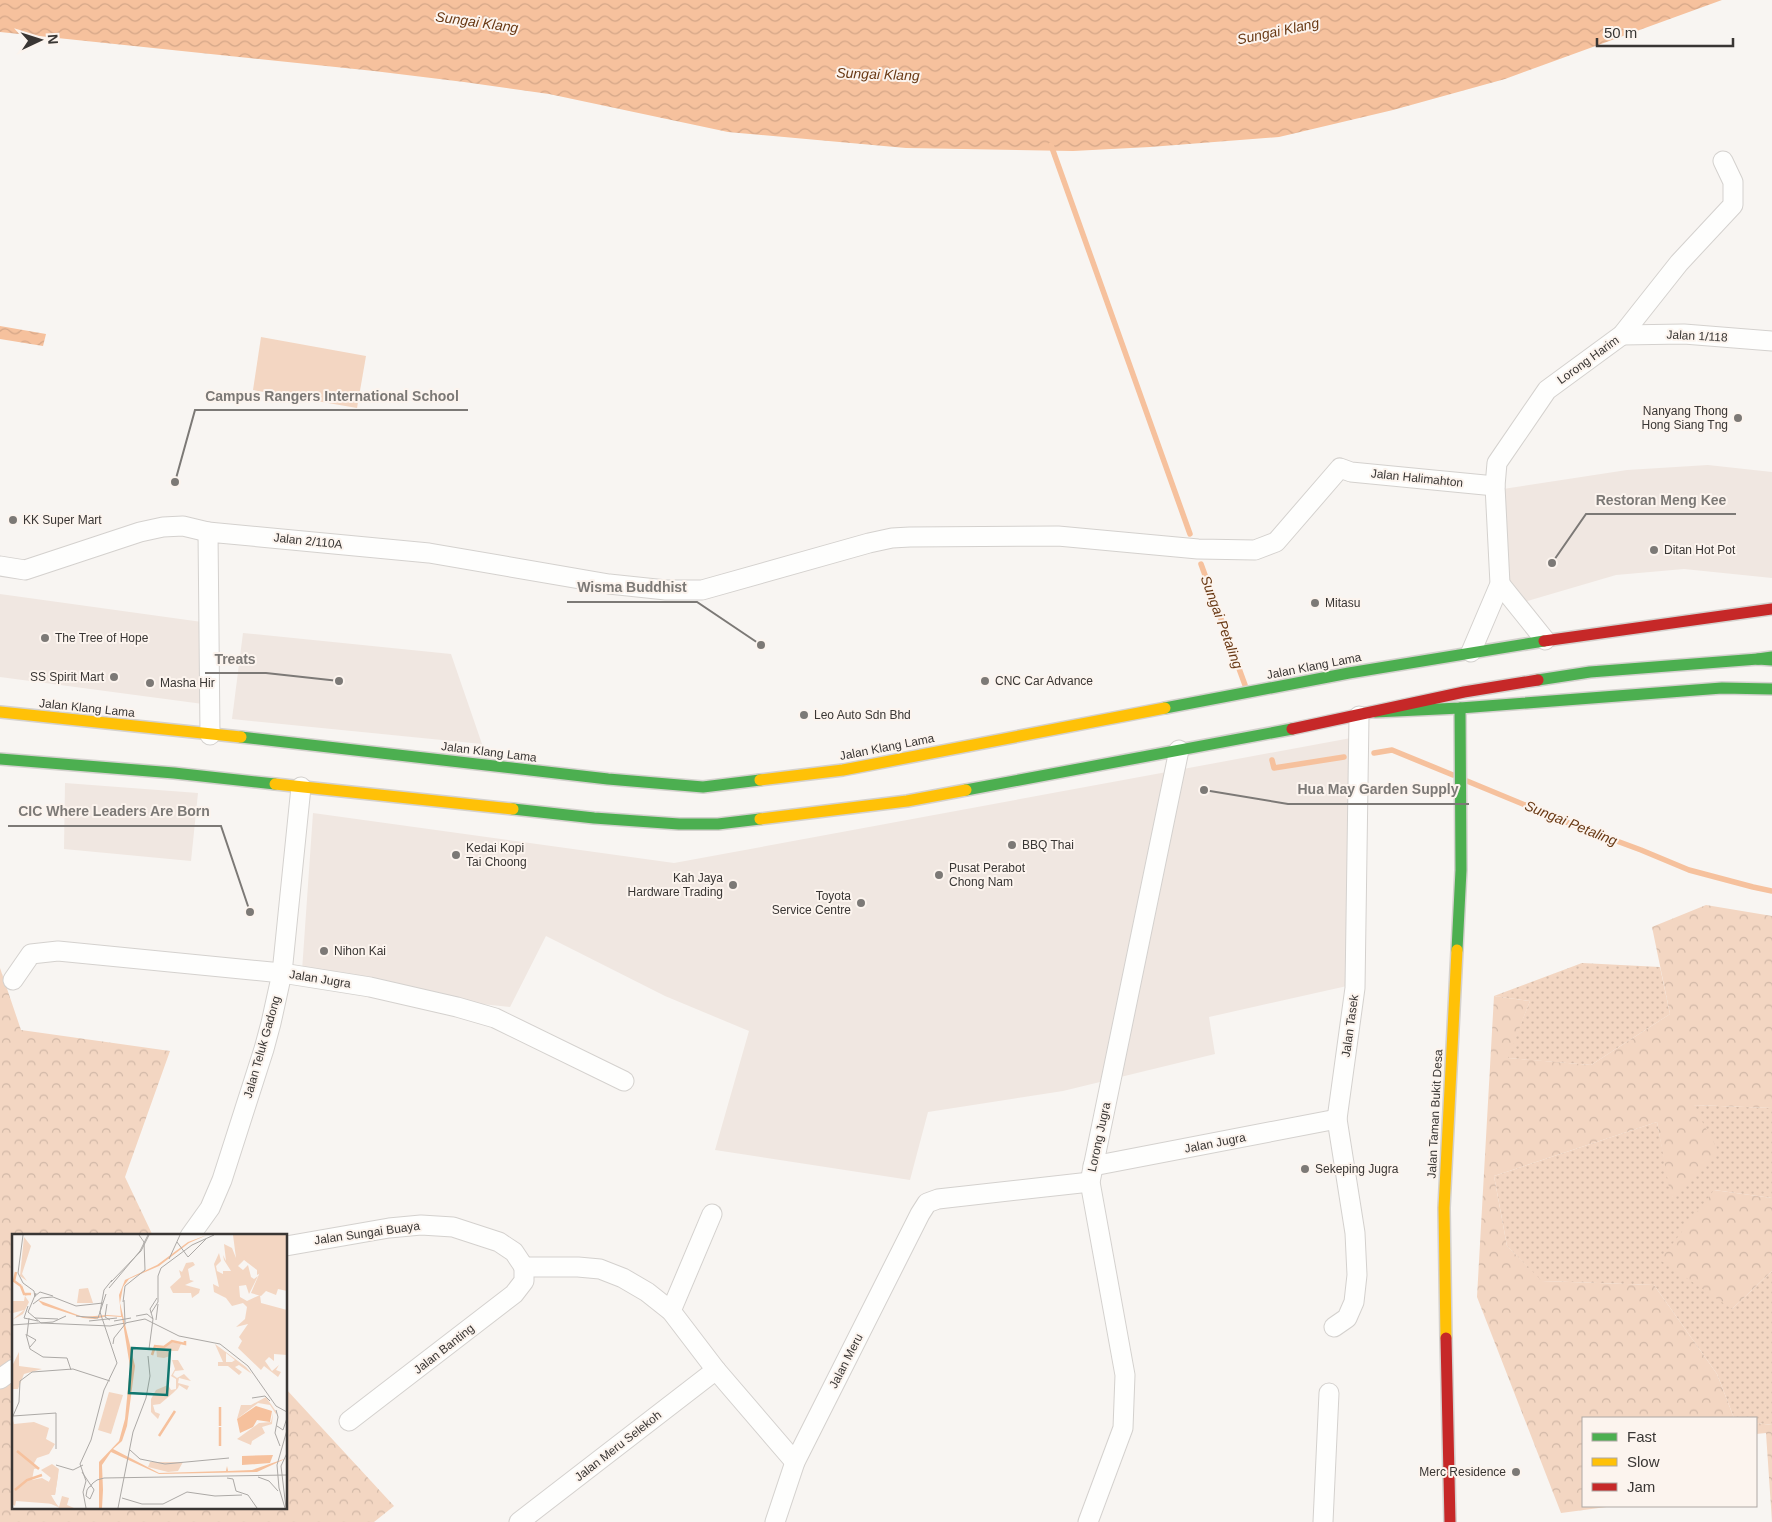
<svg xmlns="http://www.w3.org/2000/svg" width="1772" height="1522" font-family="Arial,sans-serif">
  <defs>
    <pattern id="grass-dots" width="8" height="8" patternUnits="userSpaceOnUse" patternTransform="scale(1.25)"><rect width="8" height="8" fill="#f3d6c2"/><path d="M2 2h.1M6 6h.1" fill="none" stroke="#d1b8a7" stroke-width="1.8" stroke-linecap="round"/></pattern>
    <pattern id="forest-crowns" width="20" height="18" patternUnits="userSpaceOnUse" patternTransform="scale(1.25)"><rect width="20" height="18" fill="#f3d6c2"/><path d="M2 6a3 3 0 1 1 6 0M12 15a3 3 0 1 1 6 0" fill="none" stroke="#d1b8a7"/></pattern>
    <pattern id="water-waves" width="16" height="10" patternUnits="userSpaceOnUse" patternTransform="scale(1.25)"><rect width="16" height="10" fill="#f6c19d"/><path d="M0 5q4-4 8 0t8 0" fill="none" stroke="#d4a688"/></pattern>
  </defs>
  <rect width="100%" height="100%" fill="#f8f5f2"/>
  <g fill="#f0e7e1">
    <path d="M1708,465L1772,472V578L1684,569L1616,575L1524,602L1506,580L1503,489L1627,470Z"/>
    <path d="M0,594L202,622L203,704L0,677Z"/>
    <path d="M243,633L451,654L482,744L232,719Z"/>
    <path d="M1351,738L1347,986L1209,1017L1215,1054L1063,1091L928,1112L910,1180L715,1150L749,1031L665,996L546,936L510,1007L301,985L313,813L674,863Z"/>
    <path d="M65,783L198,793L191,861L64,849Z"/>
  </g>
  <g fill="url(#grass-dots)">
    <path d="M1582,963L1660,967L1670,1014L1591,1065L1507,1058L1530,1001L1494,996Z"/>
    <path d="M1693,1105L1772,1108V1198L1714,1190L1732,1309L1772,1271V1425L1756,1423V1418H1734L1717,1374L1654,1285L1541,1281L1507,1246L1494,1176L1657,1122L1672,1197Z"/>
  </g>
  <g fill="url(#forest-crowns)">
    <path d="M1706,905L1772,916V1108L1693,1105L1718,1150L1671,1198L1657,1122L1494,1176L1507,1246L1542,1281L1654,1285L1717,1374L1734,1418H1583V1506H1614L1561,1513L1477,1297L1494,996L1530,1001L1508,1058L1591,1065L1670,1014L1652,927Z"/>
    <path d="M0,968L21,1030L170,1051L125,1177L153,1236H14V1508H286V1389L394,1506L374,1522H0Z"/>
    <path d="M1714,1190L1772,1198V1271L1732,1309L1660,1260Z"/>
    <path d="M1756,1423L1772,1425V1522L1766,1433L1756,1434Z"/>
  </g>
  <path fill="#f3d6c2" d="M261,337L366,356L357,408L253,390Z"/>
  <g fill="url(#water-waves)">
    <path d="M0,0H1722L1505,79L1393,110L1279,137L1150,147L1073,151L906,148L728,132L549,94L464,82L374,71L0,32Z"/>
    <path d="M0,326L46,334L43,346L0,339Z"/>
  </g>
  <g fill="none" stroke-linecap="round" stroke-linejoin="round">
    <g stroke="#f6c19d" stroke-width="5.5">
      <path d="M1051,145L1190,534"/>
      <path d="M1201,564L1245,685"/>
      <path d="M1374,753L1392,750L1453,775"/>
      <path d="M1272,760L1274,768L1344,757"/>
      <path d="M1467,781L1571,824L1641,850L1689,870L1753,887L1772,891"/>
    </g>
    <g stroke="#d4d1ce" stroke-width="21">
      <g id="street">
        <path d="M1622,335L1684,334L1772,341"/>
        <path d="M0,566L25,570L140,532L163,527L183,526L208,532"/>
        <path d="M1500,584L1545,640"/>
        <path d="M1471,652L1500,584L1495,486L1497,463L1547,390L1622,335L1679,263L1733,205V182L1723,161"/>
        <path d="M210,735L208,532L429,553L609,584L666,590H702L869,543L892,538L910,537L1058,536L1198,549L1255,550L1276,542L1340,468L1351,472L1495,486"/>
        <path d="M13,980L31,954L58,951L282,973L370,987L457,1007L495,1018L624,1081"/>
        <path d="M1093,1166L1337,1119"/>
        <path d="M190,1236L210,1208L222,1180L264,1049L271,1023L282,973L301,787"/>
        <path d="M286,1246L389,1228L421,1225L453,1227L499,1242L514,1252L524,1267"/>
        <path d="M524,1267H578L600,1269L623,1278L647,1292L671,1311L716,1370L795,1462"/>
        <path d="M671,1311L712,1214"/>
        <path d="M1334,1327L1347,1318L1354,1302L1357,1275L1355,1233L1337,1119L1355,988L1359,716"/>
        <path d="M0,1379L14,1369"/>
        <path d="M349,1421L514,1294L524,1281V1267"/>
        <path d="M519,1522L716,1370"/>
        <path d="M775,1522L795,1462L920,1214L927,1203L938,1199L1090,1182"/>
        <path d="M1088,1522L1123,1428L1125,1375L1090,1182L1179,750"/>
        <path d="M1323,1522L1329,1393"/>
      </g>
    </g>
    <g stroke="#d4d1ce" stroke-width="14">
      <g id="fast">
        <path d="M1758,659L1772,657"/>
        <path d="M1538,680L1590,672L1758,659L1772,660"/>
        <path d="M1165,708L1349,673L1544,641"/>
        <path d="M1375,712L1460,708L1722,688L1772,689"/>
        <path d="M241,737L608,779L703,787L760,780"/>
        <path d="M0,759L174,773L275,784"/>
        <path d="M966,790L1292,729"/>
        <path d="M513,809L594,818L679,824H718L760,819"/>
        <path d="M1457,950L1461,870L1460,708"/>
      </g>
    </g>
    <g stroke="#d4d1ce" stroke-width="14">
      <g id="slow">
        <path d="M0,712L241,737"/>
        <path d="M760,780L843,770L1165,708"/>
        <path d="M275,784L513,809"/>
        <path d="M760,819L907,801L966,790"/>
        <path d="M1446,1338L1444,1208L1457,950"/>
      </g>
    </g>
    <g stroke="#d4d1ce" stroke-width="14">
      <g id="jam">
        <path d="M1544,641L1772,609"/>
        <path d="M1292,729L1464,692L1538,680"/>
        <path d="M1446,1338L1450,1522"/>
      </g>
    </g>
    <use href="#street" stroke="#fefefd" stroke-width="19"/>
    <use href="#fast" stroke="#4caf50" stroke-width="11"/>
    <use href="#slow" stroke="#ffc107" stroke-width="11"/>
    <use href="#jam" stroke="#c62828" stroke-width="11"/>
  </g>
  <g fill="#7c7976" stroke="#fcf4ee" stroke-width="2">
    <circle cx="1738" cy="418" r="5"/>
    <circle cx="13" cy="520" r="5"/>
    <circle cx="1654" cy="550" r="5"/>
    <circle cx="1315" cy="603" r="5"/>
    <circle cx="45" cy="638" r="5"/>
    <circle cx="114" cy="677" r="5"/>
    <circle cx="985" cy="681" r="5"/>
    <circle cx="150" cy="683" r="5"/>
    <circle cx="804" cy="715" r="5"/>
    <circle cx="1012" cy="845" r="5"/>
    <circle cx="456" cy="855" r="5"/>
    <circle cx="939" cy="875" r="5"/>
    <circle cx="733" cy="885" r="5"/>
    <circle cx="861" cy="903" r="5"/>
    <circle cx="324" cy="951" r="5"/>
    <circle cx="1305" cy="1169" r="5"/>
    <circle cx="1516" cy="1472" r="5"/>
  </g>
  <g text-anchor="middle" stroke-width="4" stroke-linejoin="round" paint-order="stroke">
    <g font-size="12" fill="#393634" stroke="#fcf4ee">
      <text transform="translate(1697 336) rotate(3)" y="4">Jalan 1/118</text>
      <text transform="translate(1588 360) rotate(-36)" y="4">Lorong Harim</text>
      <text transform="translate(1417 478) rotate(6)" y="4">Jalan Halimahton</text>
      <text transform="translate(308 541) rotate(6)" y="4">Jalan 2/110A</text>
      <text transform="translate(1314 666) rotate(-11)" y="4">Jalan Klang Lama</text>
      <text transform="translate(87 708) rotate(6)" y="4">Jalan Klang Lama</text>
      <text transform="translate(887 747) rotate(-11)" y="4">Jalan Klang Lama</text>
      <text transform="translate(489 752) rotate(7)" y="4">Jalan Klang Lama</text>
      <text transform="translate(320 979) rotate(9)" y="4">Jalan Jugra</text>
      <text transform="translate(1350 1026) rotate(-82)" y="4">Jalan Tasek</text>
      <text transform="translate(262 1047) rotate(-74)" y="4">Jalan Teluk Gadong</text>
      <text transform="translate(1435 1114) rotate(-87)" y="4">Jalan Taman Bukit Desa</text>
      <text transform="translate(1099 1137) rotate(-78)" y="4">Lorong Jugra</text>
      <text transform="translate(1215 1143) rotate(-11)" y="4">Jalan Jugra</text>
      <text transform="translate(367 1233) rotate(-8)" y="4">Jalan Sungai Buaya</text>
      <text transform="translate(444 1349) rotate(-38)" y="4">Jalan Banting</text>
      <text transform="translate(846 1361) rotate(-63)" y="4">Jalan Meru</text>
      <text transform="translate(618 1446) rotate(-38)" y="4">Jalan Meru Selekoh</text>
    </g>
    <g font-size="12" fill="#393634" stroke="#fcf4ee" text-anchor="start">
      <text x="1728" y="415" text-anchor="end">Nanyang Thong<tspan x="1728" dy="14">Hong Siang Tng</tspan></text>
      <text x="23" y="524">KK Super Mart</text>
      <text x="1664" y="554">Ditan Hot Pot</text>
      <text x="1325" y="607">Mitasu</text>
      <text x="55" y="642">The Tree of Hope</text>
      <text x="104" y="681" text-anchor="end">SS Spirit Mart</text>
      <text x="995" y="685">CNC Car Advance</text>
      <text x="160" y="687">Masha Hir</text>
      <text x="814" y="719">Leo Auto Sdn Bhd</text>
      <text x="1022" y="849">BBQ Thai</text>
      <text x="466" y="852">Kedai Kopi<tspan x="466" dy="14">Tai Choong</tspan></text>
      <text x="949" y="872">Pusat Perabot<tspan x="949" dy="14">Chong Nam</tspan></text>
      <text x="723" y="882" text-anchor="end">Kah Jaya<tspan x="723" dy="14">Hardware Trading</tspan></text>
      <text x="851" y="900" text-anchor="end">Toyota<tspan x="851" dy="14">Service Centre</tspan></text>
      <text x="334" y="955">Nihon Kai</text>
      <text x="1315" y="1173">Sekeping Jugra</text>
      <text x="1506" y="1476" text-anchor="end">Merc Residence</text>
    </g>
    <g font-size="14" font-style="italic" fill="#693914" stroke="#fcf4ee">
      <text transform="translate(477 22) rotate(8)" y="5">Sungai Klang</text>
      <text transform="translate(1278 31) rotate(-12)" y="5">Sungai Klang</text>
      <text transform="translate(878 74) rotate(2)" y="5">Sungai Klang</text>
      <text transform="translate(1222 622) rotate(70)" y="5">Sungai Petaling</text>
      <text transform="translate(1571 823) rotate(22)" y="5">Sungai Petaling</text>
    </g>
  </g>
  <g transform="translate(12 1234)">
    <rect width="275" height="275" fill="#f8f5f2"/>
    <path d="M40,230L47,235L43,261H39L46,273L37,269L30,246L37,248L39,244L29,236Z" fill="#f3d6c2"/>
    <path d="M221,1H226L249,39L245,41V36L232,26L226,32L231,36L236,31L239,43L242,45L246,42L237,60L234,51L227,52L228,63L235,67L248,61L249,69L275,76V121L262,120V127L257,123L253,127L260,137L267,131L264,136L269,138L266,143L252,132L249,136L226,114L230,107L227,103L236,90L224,93L233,85L235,73L231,69L220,72L214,64L202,58L201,50L207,53L202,30L207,19L209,27L204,32L205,37L211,40V37H219L212,26L211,21L214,27L212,10L220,14L224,24ZM12,3L19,12L10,40L15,47L8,42ZM181,28L183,31L176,35L178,46L182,47L173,51L188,55L187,59L180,64L179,59H161L158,53L169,43L167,36L170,38L174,29ZM21,59L13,62L17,68L11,80L0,86L12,76L1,79L0,67H12L13,61ZM160,108L169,110L166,117H156L158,122L152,124L145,123L144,112L152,113ZM203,110L234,133L240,140L227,131L223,133L230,138L227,141L216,132H206V128H220L223,126L214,119V128H211ZM7,118V132L30,135L12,140L6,155H0V132ZM160,126H166L172,136L163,137L161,141L165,144L172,140L179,147L167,144L166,149L177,152L175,156L167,151L166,154L161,159L148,170L141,171L143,178L148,180L146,185L139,178V165L144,156L156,151L159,156L164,155V145L159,142L163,135ZM254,163L265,179L264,180L258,171L246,169L225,185L229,171H239ZM261,179L260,190L250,193L253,199L240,207L239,211L225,205L247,189L259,188ZM138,228H171L166,237L156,238L136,233Z" fill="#f3d6c2"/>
    <path d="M222,1H275V57L266,55L264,61L254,57L249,62L239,59L248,38L229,20Z" fill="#f3d6c2"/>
    <path d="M97,158L111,161L99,200L86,196ZM0,182L2,190L22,188L37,194L34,205L43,210L37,220L25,224L21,231L28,234L22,235L20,246L30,244L37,248L40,241H46L43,261H39L40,265L47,273L50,262L57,264L55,271L62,274H47L43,270L4,267L3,272L0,270Z" fill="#f3d6c2"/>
    <path d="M76,54L81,69H65L67,55Z" fill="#f3d6c2"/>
    <path d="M195,1L177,9L147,32L117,45L111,53L108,69L123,132L115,192L110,207L101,215L147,239L214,237L215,232L216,237L240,236L275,224L245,238L147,240L99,218L90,231L91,256L90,274H87V228L107,207L113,185L118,133L110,83L95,82L83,85L71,84L31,71L26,66L71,83L95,81L109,82L107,61L113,46L145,31L176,8ZM244,172L260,177L258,188L245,186L241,193L228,199L225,185ZM261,221L258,229L230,231V222Z" fill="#f6c19d"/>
    <path fill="none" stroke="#f6c19d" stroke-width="2.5" d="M4,38L2,47L9,52M9,52L12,60H19M140,121L143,112L152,113L160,107L173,110V107M208,173V192M208,193V212M147,202L163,177M5,217L27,235M3,256L15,246L30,241"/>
    <path fill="none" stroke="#aca9a6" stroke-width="1" d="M11,1L6,39L11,49L22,57L23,63M165,8L176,23L194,5M157,25L168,1M99,48L129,17L137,1M97,54L128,17L136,1M24,59L16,78L29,89L98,92L133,85L167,102L208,110L236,132L264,172L275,178M23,62L28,58L41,62M112,66L113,88M111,68L113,52L133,36L132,8L127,1M21,70L29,64L41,63L64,72L91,69M95,70L93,83L98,86M16,72L12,84L26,87M139,79L146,68V42L149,34L180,11L202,1M64,82L86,84L94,60M124,82L135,80L141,85L137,115M17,84L15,101L24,106L18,113M23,84L46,85M141,85L138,75L145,64M144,86L146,70M77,87L105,84M102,87L119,84M0,91L41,88L54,82M14,100L18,115L31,123L55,124L59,136M101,110L102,104L114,89M240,164L253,162L258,167M264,176L266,183L263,199L268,212M1,182L7,168L8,147L20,138L61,135L98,147M1,182L44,179V215M265,192L271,196L275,184M118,216L128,225L153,230L217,224M44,231L61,236L71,231M70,238L80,253L81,254L82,256L78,265L74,262L75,256L77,253L79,252L80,250L81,249L85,246L92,244L275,241M246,243L257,247L266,257M215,244L221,245L224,257L236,261L245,274M110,264L130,270H151L175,258L203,262L230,261M74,274L71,258L74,247L68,230L79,206L92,156L105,129L88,78L92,56L100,46M106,274L121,198L134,164L138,142L136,122M273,274L267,254L265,231L275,196M274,274L269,232L275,219"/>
    <path fill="#0f766e" fill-opacity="0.15" stroke="#0f766e" stroke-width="2.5" d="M120,114L158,116L155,161L117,159Z"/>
    <rect width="275" height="275" fill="none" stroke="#393634" stroke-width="2.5"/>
  </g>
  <path fill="none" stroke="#7c7976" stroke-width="2" d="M175 482L195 410H468M1552 563L1586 514H1736M761 645L697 602H567M339 681L266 673H205M1204 790L1288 804H1469M250 912L221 826H8"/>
  <g fill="#7c7976" stroke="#fcf4ee" stroke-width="2">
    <circle cx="175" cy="482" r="5"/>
    <circle cx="1552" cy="563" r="5"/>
    <circle cx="761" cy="645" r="5"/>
    <circle cx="339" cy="681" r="5"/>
    <circle cx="1204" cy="790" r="5"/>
    <circle cx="250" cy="912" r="5"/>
  </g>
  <g font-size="14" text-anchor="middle" font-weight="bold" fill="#7c7976" stroke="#fcf4ee" stroke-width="4" stroke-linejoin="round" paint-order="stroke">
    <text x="332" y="401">Campus Rangers International School</text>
    <text x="1661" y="505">Restoran Meng Kee</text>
    <text x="632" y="592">Wisma Buddhist</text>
    <text x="235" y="664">Treats</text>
    <text x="1378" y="794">Hua May Garden Supply</text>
    <text x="114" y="816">CIC Where Leaders Are Born</text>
  </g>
  <rect x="1582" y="1417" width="175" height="90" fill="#fcf4ee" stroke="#aea8a4"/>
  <rect x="1592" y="1433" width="25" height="8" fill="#4caf50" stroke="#aea8a4"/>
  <text x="1627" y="1442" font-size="15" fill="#393634">Fast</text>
  <rect x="1592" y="1458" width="25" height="8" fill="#ffc107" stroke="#aea8a4"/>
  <text x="1627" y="1467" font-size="15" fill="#393634">Slow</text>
  <rect x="1592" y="1483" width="25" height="8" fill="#c62828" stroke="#aea8a4"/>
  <text x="1627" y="1492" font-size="15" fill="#393634">Jam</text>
  <g transform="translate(40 40) rotate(86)" stroke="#fcf4ee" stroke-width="4" paint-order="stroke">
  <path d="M0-4L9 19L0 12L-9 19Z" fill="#393634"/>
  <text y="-8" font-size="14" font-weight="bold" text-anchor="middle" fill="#393634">N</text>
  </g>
  <path d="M1597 38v8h136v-8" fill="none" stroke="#393634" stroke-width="2.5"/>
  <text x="1604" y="38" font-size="15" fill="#393634" stroke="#fcf4ee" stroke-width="4" paint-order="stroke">50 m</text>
</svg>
